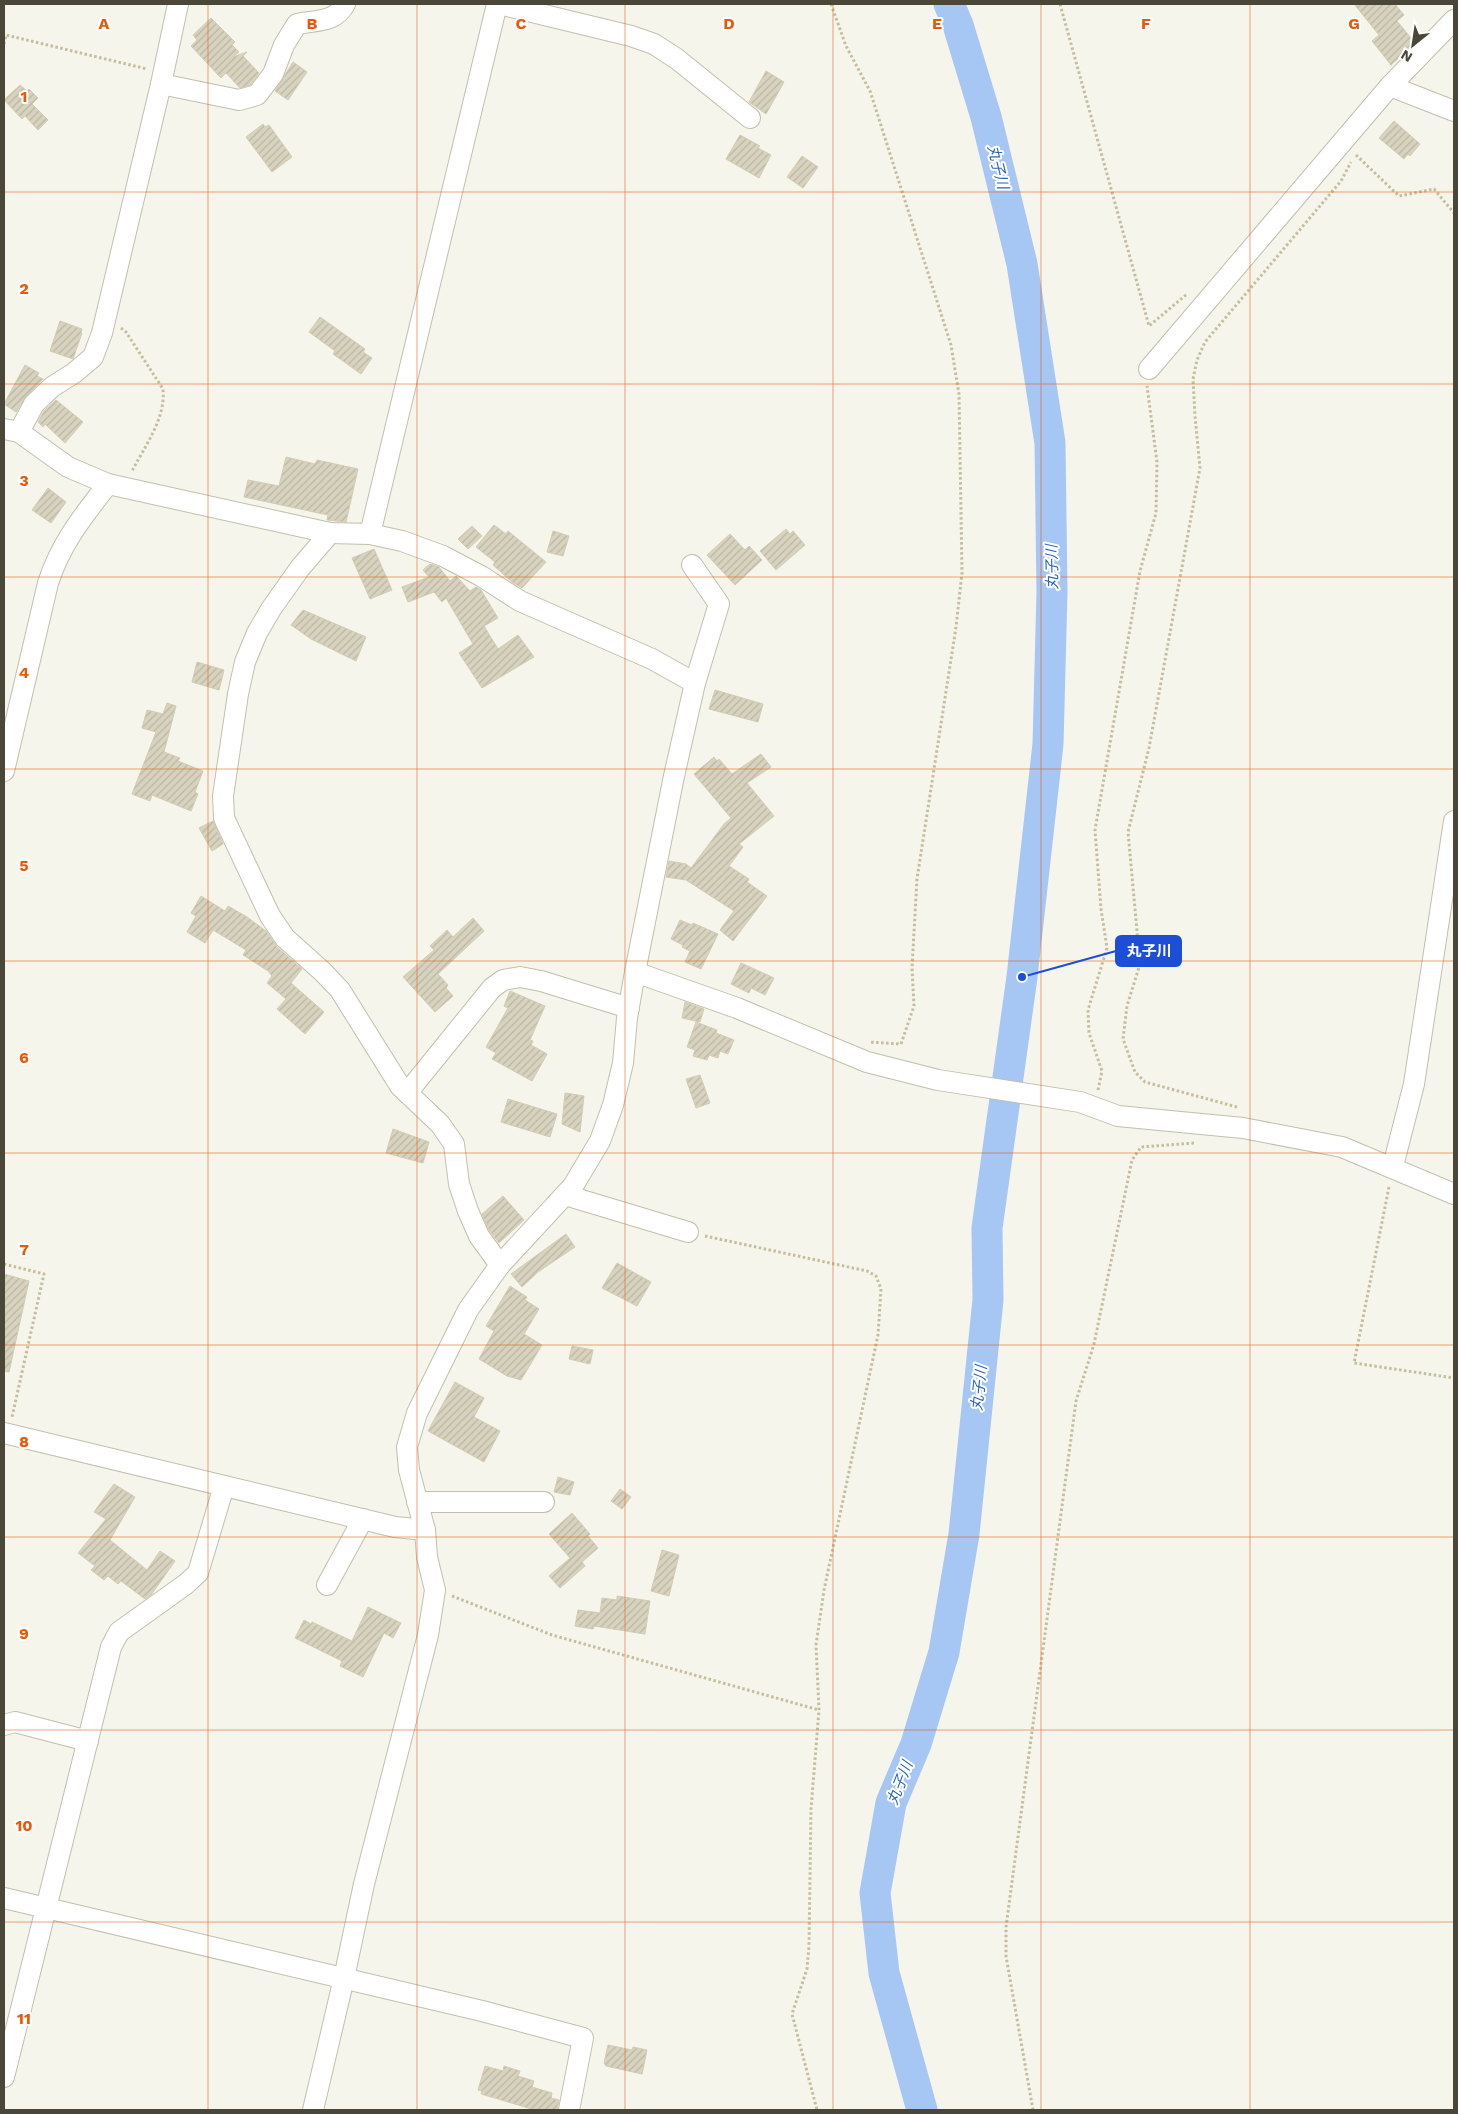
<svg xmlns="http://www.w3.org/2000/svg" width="1458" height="2114" font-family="'Work Sans','Noto Sans JP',sans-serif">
  <defs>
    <pattern id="building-hatch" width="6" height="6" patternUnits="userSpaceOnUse" patternTransform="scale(1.25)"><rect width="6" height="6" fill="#d8d3bf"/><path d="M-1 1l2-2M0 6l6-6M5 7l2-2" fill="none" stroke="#bbb6a5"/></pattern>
  </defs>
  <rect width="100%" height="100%" fill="#f6f5eb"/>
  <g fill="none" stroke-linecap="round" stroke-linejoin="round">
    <path stroke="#a6c6f4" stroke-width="31" d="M922,2110L884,1973L875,1893L891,1803L916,1744L944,1652L964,1534L988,1300L987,1228L1022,977L1048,744L1052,592L1050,443L1022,264L986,117L958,25L949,4"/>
  </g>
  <g fill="url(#building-hatch)" stroke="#d3ccb2">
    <path d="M1354,4H1395L1404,15L1397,21L1415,43L1391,65L1372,41L1379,35Z"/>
    <path d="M211,18L235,42L232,45L239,52L233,57L247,52L243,56L259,73L250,85L240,88L226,73L221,78L191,46L197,40L193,35Z"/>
    <path d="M293,62L307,72L288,100L275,91Z"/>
    <path d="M766,71L784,82L766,114L749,102Z"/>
    <path d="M20,85L27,91L29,89L38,98L32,104L48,120L38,130L25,116L22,119L4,100Z"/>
    <path d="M1394,121L1420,144L1410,156L1408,154L1404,159L1379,138Z"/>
    <path d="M263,124L265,127L269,125L292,157L272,172L246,137Z"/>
    <path d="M740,135L760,146L758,148L771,155L759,178L726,159Z"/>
    <path d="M802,156L818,167L803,188L787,177Z"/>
    <path d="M320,317L365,349L363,352L372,358L361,374L333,354L335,351L309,332Z"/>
    <path d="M60,321L82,329L81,333H82L73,359L50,351Z"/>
    <path d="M25,365L39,373L37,376L43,379L26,396L16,412L4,404Z"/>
    <path d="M56,400L83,422L65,443L45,424L43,427L38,422L44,411Z"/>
    <path d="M286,457L315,464L317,460L358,469L346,522L327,520L328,515L244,497L248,480L279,486Z"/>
    <path d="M48,488L66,502L51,523L32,510Z"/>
    <path d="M494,525L506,534L508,531L546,562L522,588L512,582L493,565L495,562L476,547Z"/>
    <path d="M472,526L482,536L468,549L458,539Z"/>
    <path d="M786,529L790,534L793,531L805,545L776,570L760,551Z"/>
    <path d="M553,531L569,536L563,556L547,552Z"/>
    <path d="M730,534L745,550L749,546L762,560L735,585L707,555Z"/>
    <path d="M374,549L392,590L370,599L352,558Z"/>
    <path d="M430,564L439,567L450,581L456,576L457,577L470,591L476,587L481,590L498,618L484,626L498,649L518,635L534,657L482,688L459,653L473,644L446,598L442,602L434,592L408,602L402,587L429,577L423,570Z"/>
    <path d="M303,610L366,637L356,661L311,639L291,625Z"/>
    <path d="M197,662L224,670L219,690L192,682Z"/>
    <path d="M715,690L763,704L758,722L709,709Z"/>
    <path d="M167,703L176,706L164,752L180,758L178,761L203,771L195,792L198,794L191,811L152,795L150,801L132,794L156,732L142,728L147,710L163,714Z"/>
    <path d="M761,754L771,767L747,783L774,816L739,844L743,847L729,866L749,879L747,882L767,896L733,941L720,930L734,911L686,880L666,877L669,861L686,864L691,868L724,824L731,818L694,774L714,757L717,761L719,759L732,774Z"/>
    <path d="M213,821L223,844L212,851L199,828Z"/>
    <path d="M201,896L225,911L228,906L247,917L266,931L277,947L302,969L291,983L324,1012L305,1034L277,1009L286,999L267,983L272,976L268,971L243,955L246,950L213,930L205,943L187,932L196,916L191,913Z"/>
    <path d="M473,918L484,931L438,974L448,985L446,988L453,996L435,1012L403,977L434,950L430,946L447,930L453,937Z"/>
    <path d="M680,920L692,925L693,923L718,934L701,969L685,962L690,951L682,947L683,945L671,939Z"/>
    <path d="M741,963L774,978L765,995L751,988L749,993L731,984Z"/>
    <path d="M510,991L545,1006L530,1040L533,1041L531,1045L547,1054L532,1081L492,1059L496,1053L486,1047L508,1008L504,1006Z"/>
    <path d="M685,1002L704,1009L700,1022L682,1018Z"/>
    <path d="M696,1022L717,1030L716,1033L734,1040L728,1054L720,1051L718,1058L709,1055L707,1060L693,1056L695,1050L687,1047Z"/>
    <path d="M700,1075L710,1103L696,1108L686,1079Z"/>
    <path d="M565,1093L584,1096L580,1132L562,1124Z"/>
    <path d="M508,1099L557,1114L550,1137L501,1122Z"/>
    <path d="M393,1129L429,1142L423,1163L386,1153Z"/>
    <path d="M503,1196L524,1220L499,1243L489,1230L482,1214Z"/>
    <path d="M566,1234L575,1247L538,1272L522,1287L511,1274Z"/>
    <path d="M617,1263L651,1282L637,1306L602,1288Z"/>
    <path d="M4,1274L29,1281L9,1372L4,1371Z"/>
    <path d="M510,1286L527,1297L525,1300L539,1309L524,1334L542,1345L521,1380L507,1376L479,1359L494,1331L486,1326Z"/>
    <path d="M572,1346L593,1350L590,1364L569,1359Z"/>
    <path d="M455,1382L484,1398L474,1417L500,1431L484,1462L428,1431Z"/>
    <path d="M558,1477L574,1482L570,1495L554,1492Z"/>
    <path d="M114,1484L135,1497L110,1540L147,1570L160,1551L175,1561L151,1595L145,1599L121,1581L118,1584L108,1576L104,1580L91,1570L95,1566L78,1553L106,1519L94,1512Z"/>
    <path d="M620,1489L631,1497L622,1509L611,1501Z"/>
    <path d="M572,1513L590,1534L588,1536L598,1548L582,1562L585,1566L560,1588L549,1576L570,1558L549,1534Z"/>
    <path d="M662,1550L679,1555L669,1596L651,1591Z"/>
    <path d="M617,1596L650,1601L645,1634L594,1626L593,1629L575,1626L578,1610L600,1613L602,1598L617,1600Z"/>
    <path d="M368,1607L401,1623L393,1638L384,1633L363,1677L340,1666L342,1661L295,1638L304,1620L311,1624L312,1622L352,1641Z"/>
    <path d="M608,2045L632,2050L633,2047L647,2050L642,2074L606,2066L604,2063Z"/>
    <path d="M485,2066L503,2071L504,2066L520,2071L518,2076L534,2081L532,2087L552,2093L551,2098L559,2100L557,2110H535L481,2094L482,2091L478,2090Z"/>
  </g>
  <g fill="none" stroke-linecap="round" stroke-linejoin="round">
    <g stroke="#c2bfad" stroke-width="22">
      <g id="minor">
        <path d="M499,4L631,36L654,44L677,59L750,118"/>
        <path d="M161,84L239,100L257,95L273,74L284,45L297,24C316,20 335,23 345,4"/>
        <path d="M1390,86L1454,20"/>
        <path d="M1149,369L1390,86L1454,111"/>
        <path d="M4,429L19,432L68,467L108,484L330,533L370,534L402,541L443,556L481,576L520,601L652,659L695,683"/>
        <path d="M19,432L34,404L52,387L74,373L93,357L102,333L161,84L178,4"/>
        <path d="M330,533L300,568L271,609L257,633L245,662L238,694L223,796L224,818L270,916L285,938L323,972L340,990L400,1086L440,1124L454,1144L459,1184L468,1211L479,1236L500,1265"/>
        <path d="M370,534L497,4"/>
        <path d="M4,771L48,583C61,543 83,516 108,484"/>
        <path d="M635,972L737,1008L867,1062L938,1080L1080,1102L1118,1116L1243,1128L1342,1147L1454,1194"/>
        <path d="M407,1093L492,988L503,980L520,977L541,981L629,1008"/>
        <path d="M1393,1166L1414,1084L1454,821"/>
        <path d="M565,1195L688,1232"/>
        <path d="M4,1433L395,1527L425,1530"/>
        <path d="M417,1502H544"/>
        <path d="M327,1585L363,1519"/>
        <path d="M4,1725L15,1722L88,1741"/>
        <path d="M4,1898L482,2011L583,2038L569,2110"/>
        <path d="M4,2077L111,1647L119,1632L186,1584L198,1573L224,1486"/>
        <path d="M313,2110L344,1978L364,1884L428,1635L435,1590L427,1557L425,1530L409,1470L407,1447L417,1413L468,1310L500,1265L573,1186L600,1141L613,1105L623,1063L627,1018L635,972L674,776L695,683L719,604L692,565"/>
      </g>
    </g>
    <g stroke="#c5be9d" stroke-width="3" stroke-dasharray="2.5 2.5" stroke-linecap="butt">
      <path d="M831,4L846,46L870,91L951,345L959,394L962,573L956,627L917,879L912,968L914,1006L901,1044L869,1042"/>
      <path d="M1060,4L1149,326L1187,294"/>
      <path d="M4,44L6,35L147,69"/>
      <path d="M1356,155L1399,196L1434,189L1454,213"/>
      <path d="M121,328L126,332L163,389C166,418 145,446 132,471"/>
      <path d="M1098,1090L1102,1071L1089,1033L1088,1010L1107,948L1101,909L1095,830L1140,571L1156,513L1157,462L1147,386"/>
      <path d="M1237,1107L1145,1082L1135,1072L1123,1039L1127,1006L1140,964L1128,832L1149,748L1200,468L1195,416L1193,379L1197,360L1205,342L1341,181L1351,162"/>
      <path d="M1389,1187L1354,1363L1454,1378"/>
      <path d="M705,1236L867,1271L876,1276L881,1289L878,1335L824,1590L816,1645L819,1710L811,1809L809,1946L807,1969L792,2014L817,2110"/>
      <path d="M4,1264L44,1274L12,1417"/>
      <path d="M452,1596L552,1635L819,1710"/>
      <path d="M1033,2110L1006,1956V1927L1076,1401L1094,1344L1132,1160L1141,1147L1194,1143"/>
    </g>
    <use href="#minor" stroke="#fff" stroke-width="20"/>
  </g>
  <path fill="none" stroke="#e8590c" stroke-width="1" stroke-opacity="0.55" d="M208,4V2110M417,4V2110M625,4V2110M833,4V2110M1041,4V2110M1250,4V2110M4,192H1454M4,384H1454M4,577H1454M4,769H1454M4,961H1454M4,1153H1454M4,1345H1454M4,1537H1454M4,1730H1454M4,1922H1454"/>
  <g text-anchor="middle" stroke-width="4" stroke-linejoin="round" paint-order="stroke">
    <g font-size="15" font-style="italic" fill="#2b65bd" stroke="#fff">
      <text transform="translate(998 167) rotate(76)" y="5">丸子川</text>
      <text transform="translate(1052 567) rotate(-91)" y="5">丸子川</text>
      <text transform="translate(979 1388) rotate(-84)" y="5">丸子川</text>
      <text transform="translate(900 1783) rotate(-69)" y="5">丸子川</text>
    </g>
  </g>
  <g font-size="16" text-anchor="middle" font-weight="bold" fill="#e8590c" stroke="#fff" stroke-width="4" stroke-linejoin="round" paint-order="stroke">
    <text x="104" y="29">A</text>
    <text x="312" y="29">B</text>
    <text x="521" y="29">C</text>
    <text x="729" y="29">D</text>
    <text x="937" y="29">E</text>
    <text x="1146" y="29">F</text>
    <text x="1354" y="29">G</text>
    <text x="24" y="102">1</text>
    <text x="24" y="294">2</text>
    <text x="24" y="486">3</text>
    <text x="24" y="678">4</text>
    <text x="24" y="871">5</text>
    <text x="24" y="1063">6</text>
    <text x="24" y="1255">7</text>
    <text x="24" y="1447">8</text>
    <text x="24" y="1639">9</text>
    <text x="24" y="1831">10</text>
    <text x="24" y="2024">11</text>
  </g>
  <path fill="none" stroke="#1d4ed8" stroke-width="2" d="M1022 977L1116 951"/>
  <circle fill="#1d4ed8" stroke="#fff" stroke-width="2" cx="1022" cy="977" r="5"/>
  <rect fill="#1d4ed8" stroke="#1d4ed8" stroke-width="2" x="1116" y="936" width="65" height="30" rx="5"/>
  <g font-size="15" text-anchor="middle" font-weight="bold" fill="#fff">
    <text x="1149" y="956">丸子川</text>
  </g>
  <rect width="1458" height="2114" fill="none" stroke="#4b4738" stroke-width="10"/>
  <g transform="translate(1413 45) rotate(210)" stroke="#ffffff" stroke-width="4" paint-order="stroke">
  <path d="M0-4L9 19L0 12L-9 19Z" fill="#4b4738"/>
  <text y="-8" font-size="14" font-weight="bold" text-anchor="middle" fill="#4b4738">N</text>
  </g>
</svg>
